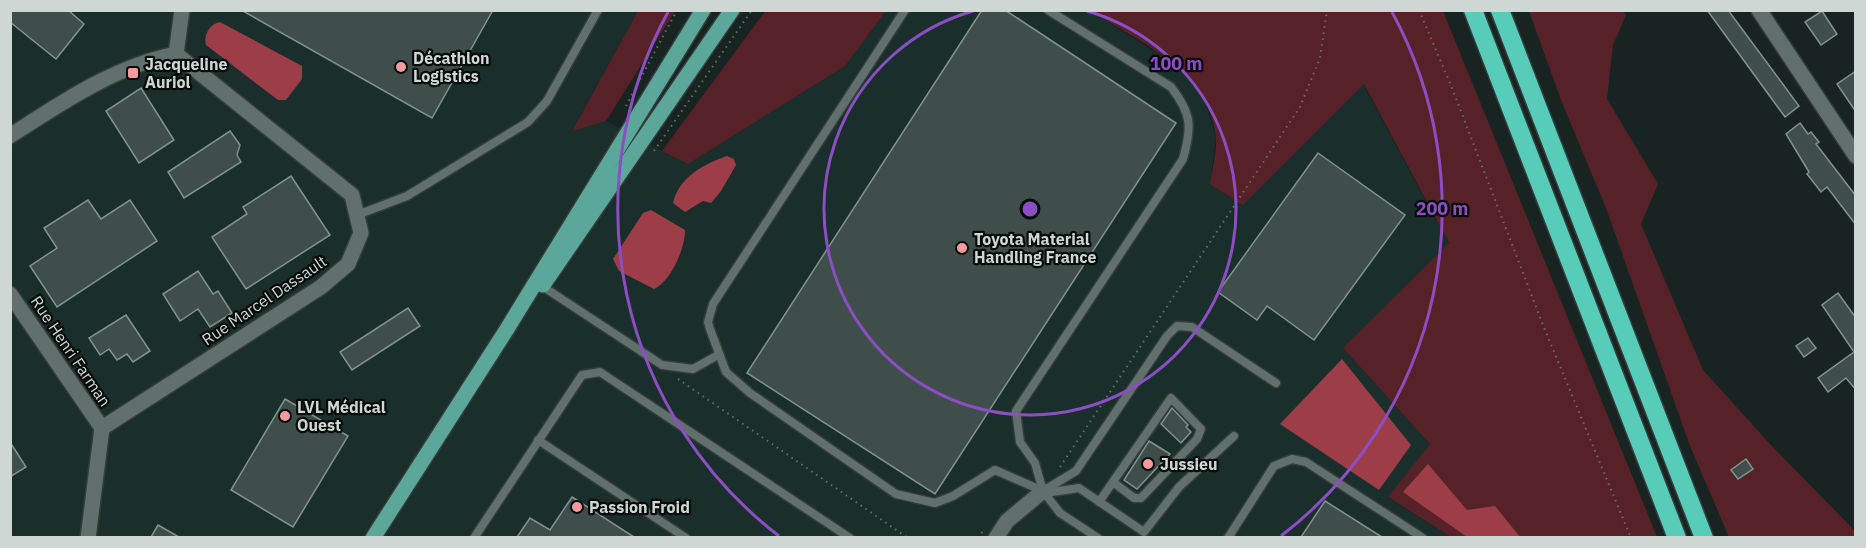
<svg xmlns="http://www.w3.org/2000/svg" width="1866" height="548" font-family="'IBM Plex Sans',sans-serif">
  <rect width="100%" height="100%" fill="#172421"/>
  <path fill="#1a2f2b" d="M10,11H638L572,130L606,121L688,164L845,66L886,11H1091L1183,70L1203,94L1216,138L1210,184L1363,84L1449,244L1343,348L1430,444L1388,498L1451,537H11Z"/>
  <g fill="#572227">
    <path d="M766,10L886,11L845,66L688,164L662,151Z"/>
    <path d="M1623,10L1626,15L1613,45L1607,99L1658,184L1641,224L1703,370L1770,444L1855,531V537H1729L1690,446L1606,208L1561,100L1529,11Z"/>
    <path d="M638,11H675L606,121L572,131Z"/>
    <path d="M1091,11H1443L1657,537H1451L1388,497L1430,444L1343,348L1449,243L1364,84L1243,205L1210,184C1212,170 1217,152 1216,138C1210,71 1141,43 1091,11Z"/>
  </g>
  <g fill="#9c3d48">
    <path d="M220,22L302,66V79L286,100H278L206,45C203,35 210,24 220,22Z"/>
    <path d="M727,156L734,159L736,165L721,191L711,203L703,201L685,212L673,203C679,177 704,164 727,156Z"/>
    <path d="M651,210L685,230C685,249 671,281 654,289L619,271L613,259L643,213Z"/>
    <path d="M1342,359L1411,445L1379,490L1280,424Z"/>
    <path d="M1428,464L1467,510L1495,506L1520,537H1467L1403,492Z"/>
  </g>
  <g fill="#404e4b" stroke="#82928e" stroke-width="1.5">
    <path d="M10,10H68L84,24L56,59L10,22Z"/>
    <path d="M241,10H493L432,118Z"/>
    <path d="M982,10H1005L1176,123L935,494L747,373Z"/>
    <path d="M1707,10H1728L1799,106L1785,117Z"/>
    <path d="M1822,11L1837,34L1821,45L1805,22Z"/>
    <path d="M1856,71V112L1837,84Z"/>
    <path d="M141,88L174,140L139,163L106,111Z"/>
    <path d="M1800,123L1808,134L1811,132L1819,142L1816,144L1856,196V225L1827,187L1821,192L1807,174L1809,172L1786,134Z"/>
    <path d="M230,131L240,145L237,155L241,162L184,198L168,172Z"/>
    <path d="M1318,153L1405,215L1314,340L1267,306L1257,320L1218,292Z"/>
    <path d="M291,176L330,235L246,289L212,237L247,214L243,207Z"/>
    <path d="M88,200L101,219L130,200L157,241L57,307L30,266L57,248L44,228Z"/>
    <path d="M198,271L213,294L218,291L232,313L210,327L198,309L180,321L163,294Z"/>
    <path d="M1838,293L1856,318V390L1846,378L1828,392L1818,378L1854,352L1822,305Z"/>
    <path d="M408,308L420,326L352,370L340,352Z"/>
    <path d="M126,315L150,351L133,362L127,354L117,360L109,349L100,355L89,338Z"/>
    <path d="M1808,338L1816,348L1804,357L1796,346Z"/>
    <path d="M285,399L348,436L293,527L231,490Z"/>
    <path d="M1172,408L1188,425L1186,427L1191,432L1181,443L1161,424Z"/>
    <path d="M1149,441L1170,454L1137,489L1124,480Z"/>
    <path d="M10,442L26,467L10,477Z"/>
    <path d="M1746,459L1753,469L1738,479L1731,470Z"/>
    <path d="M572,497L634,537H517L530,518L550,530Z"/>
    <path d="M1325,501L1382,537H1301Z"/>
    <path d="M158,525L179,537H151Z"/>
  </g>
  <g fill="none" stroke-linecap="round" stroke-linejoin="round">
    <g stroke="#343d3b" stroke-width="11">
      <g id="lane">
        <path d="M905,10L713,304L708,322L710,329L726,372L750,393L896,494L935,503L953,496L995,470L1043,491"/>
        <path d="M1048,10L1171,87C1192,114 1192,127 1183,159L1016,411L1020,442L1035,463L1043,491L1060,513L1098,538"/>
        <path d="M357,215L407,196L528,122L547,101L598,10"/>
        <path d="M542,286L662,365L693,369L718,355"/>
        <path d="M538,440L686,538"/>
        <path d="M1043,491L1076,471L1167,336L1177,326L1192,327L1276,383"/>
        <path d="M1045,493L1079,488L1144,532L1179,487L1234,436"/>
        <path d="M1099,502L1171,398L1201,429L1197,439L1141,498H1134L1113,482"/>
        <path d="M474,538L582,375L600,372L850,538"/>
        <path d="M1228,538L1274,466L1292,459L1306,462L1423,538"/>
      </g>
    </g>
    <g stroke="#343d3b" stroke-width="18">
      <g id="street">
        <path d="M1759,10L1856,156"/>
        <path d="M176,54L182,10"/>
        <path d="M10,136C61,103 115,66 176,54"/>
        <path d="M10,294L102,428"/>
        <path d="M88,538L102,428L321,287L348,264L361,233L352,195L176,54"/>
        <path d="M996,538L1007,521L1043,491"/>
      </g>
    </g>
    <g stroke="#343d3b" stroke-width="18">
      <g id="primary">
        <path d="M543,285L732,10"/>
        <path d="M373,538L507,329L703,10"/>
      </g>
    </g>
    <g stroke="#343d3b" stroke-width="21">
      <g id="highway">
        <path d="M1473,10L1677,538"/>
        <path d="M1500,10L1704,538"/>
      </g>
    </g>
    <g stroke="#626d6b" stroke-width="2" stroke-dasharray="1.5 4.5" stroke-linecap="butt">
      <path d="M1419,10L1452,88L1543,325L1631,538"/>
      <path d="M626,106L677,10"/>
      <path d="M654,151L752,10"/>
      <path d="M678,379L908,538"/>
      <path d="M1060,467L1300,107L1320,58L1327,10"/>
      <path d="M978,538L983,531"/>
    </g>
    <use href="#lane" stroke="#62706d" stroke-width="8"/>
    <use href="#street" stroke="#62706d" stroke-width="15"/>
    <use href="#primary" stroke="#5ba89b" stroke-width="15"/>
    <use href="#highway" stroke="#57cdb9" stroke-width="18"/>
  </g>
  <g fill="none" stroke="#8c4ec3" stroke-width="3">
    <path d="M1087 11A206 206 0 1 1 973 11"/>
    <path d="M779 536A412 412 0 0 1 668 12M1392 12A412 412 0 0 1 1281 536"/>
  </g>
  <g fill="#f49b9f" stroke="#070c0a" stroke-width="2">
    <circle cx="401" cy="67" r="6"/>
    <rect x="127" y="67" width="12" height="12" rx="3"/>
    <circle cx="962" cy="248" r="6"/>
    <circle cx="285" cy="416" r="6"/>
    <circle cx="1148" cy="464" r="6"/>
    <circle cx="577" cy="507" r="6"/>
  </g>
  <g text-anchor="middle" stroke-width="4.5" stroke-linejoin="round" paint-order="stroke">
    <g font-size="16" font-weight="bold" fill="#cfd7d5" stroke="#070c0a" text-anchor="start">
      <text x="413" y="64">Décathlon<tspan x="413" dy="18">Logistics</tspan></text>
      <text x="145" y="70">Jacqueline<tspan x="145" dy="18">Auriol</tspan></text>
      <text x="974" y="245">Toyota Material<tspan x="974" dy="18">Handling France</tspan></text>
      <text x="297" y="413">LVL Médical<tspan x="297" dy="18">Ouest</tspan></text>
      <text x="1160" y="470">Jussieu</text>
      <text x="589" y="513">Passion Froid</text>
    </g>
    <g font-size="16" fill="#cfd7d5" stroke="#070c0a">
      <text transform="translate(264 300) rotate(-34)" y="6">Rue Marcel Dassault</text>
      <text transform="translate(71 351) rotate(56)" y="6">Rue Henri Farman</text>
    </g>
  </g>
  <circle cx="1030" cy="209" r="9" fill="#8c4ec3" stroke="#070c0a" stroke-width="3"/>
  <g font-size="18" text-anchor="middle" font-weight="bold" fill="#8c4ec3" stroke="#070c0a" stroke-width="4.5" stroke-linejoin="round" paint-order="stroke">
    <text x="1176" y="70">100 m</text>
    <text x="1442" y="215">200 m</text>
  </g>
  <rect width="1866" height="548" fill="none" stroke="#cfd7d5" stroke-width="24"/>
</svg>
